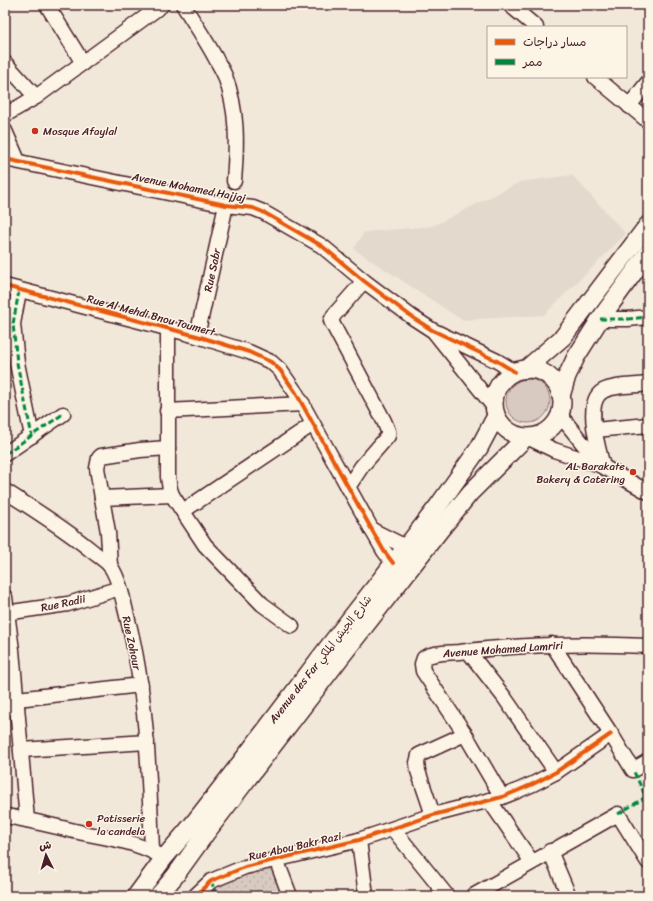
<svg xmlns="http://www.w3.org/2000/svg" width="653" height="901" font-family="Sriracha,'Playpen Sans Arabic',sans-serif">
  <defs>
    <pattern id="park-dots" width="8" height="8" patternUnits="userSpaceOnUse"><rect width="8" height="8" fill="#d8cac0"/><path d="M2 2h.1M6 6h.1" fill="none" stroke="#bbada5" stroke-width="1.8" stroke-linecap="round"/></pattern>
  </defs>
  <rect width="100%" height="100%" fill="#f1e8da"/>
  <filter id="ink" filterUnits="userSpaceOnUse"><feTurbulence type="fractalNoise" baseFrequency=".025" numOctaves="2"/><feDisplacementMap in="SourceGraphic" scale="8" xChannelSelector="R" yChannelSelector="G"/><feConvolveMatrix kernelMatrix="1 2 1 2 8 2 1 2 1" color-interpolation-filters="sRGB"/></filter>
  <g filter="url(#ink)">
    <path fill="#e4d9cd" d="M572,175L626,234L544,315L462,320L354,249L364,232L433,226L520,182Z"/>
    <circle fill="#d8cac0" stroke="#917476" cx="528" cy="401" r="22"/>
    <path fill="url(#park-dots)" stroke="#917476" d="M273,867L283,896H205L220,882Z"/>
    <g fill="none" stroke-linecap="round" stroke-linejoin="round">
      <g stroke="#4a1f2b" stroke-width="17">
        <g id="minor">
          <path d="M47,5L83,63"/>
          <path d="M183,5C194,22 205,39 215,57C218,63 222,69 225,76C238,111 237,144 234,181"/>
          <path d="M510,5L536,27"/>
          <path d="M5,63L36,97"/>
          <path d="M595,77L648,121"/>
          <path d="M629,106L648,82"/>
          <path d="M5,115L36,97L162,5"/>
          <path d="M5,131L18,161"/>
          <path d="M5,159L226,205L253,208L263,212L322,246L364,281L412,317L432,330L497,361L515,372"/>
          <path d="M5,286L197,336L249,352L271,362L280,370L296,393L372,530L384,551L393,563"/>
          <path d="M19,291L13,324L17,363L32,436"/>
          <path d="M600,319H628L648,317"/>
          <path d="M168,328V477L170,489L172,495L205,545L262,604L292,626"/>
          <path d="M435,333L494,407"/>
          <path d="M197,336L226,205"/>
          <path d="M167,411L303,404"/>
          <path d="M560,415L600,465"/>
          <path d="M595,430L648,425"/>
          <path d="M529,438L554,450L600,465L648,492"/>
          <path d="M5,454L63,414"/>
          <path d="M603,467C599,450 583,402 603,391C614,385 635,386 648,384"/>
          <path d="M348,487L362,466L388,436V431L384,421L331,321L334,315L364,281"/>
          <path d="M5,491C35,510 65,529 92,551C98,556 107,561 111,567C120,581 123,600 127,616C147,693 149,772 152,851"/>
          <path d="M102,498L97,468L99,458L101,456L140,450L168,448"/>
          <path d="M183,511L313,424"/>
          <path d="M372,530L406,547"/>
          <path d="M110,566L108,532L102,498L172,495"/>
          <path d="M5,597L12,650L27,820"/>
          <path d="M5,613L68,604L120,588"/>
          <path d="M552,644L611,734L633,770L648,761"/>
          <path d="M468,651L504,697L556,772"/>
          <path d="M17,699L141,685"/>
          <path d="M5,708L17,706"/>
          <path d="M21,750L147,742"/>
          <path d="M502,797L465,734L423,671L422,664L424,658C433,652 449,653 459,652C522,644 585,643 648,646"/>
          <path d="M489,800L532,862"/>
          <path d="M433,815L418,771L417,763L419,755L465,734"/>
          <path d="M5,816C31,820 57,827 83,833C109,838 136,842 159,855"/>
          <path d="M393,829L447,896"/>
          <path d="M359,840L366,896"/>
          <path d="M550,851L569,896"/>
          <path d="M276,859L290,896"/>
          <path d="M195,896L211,881L245,867L359,840L433,815L502,797L517,791L533,784L556,772L611,734"/>
          <path d="M473,896L618,814L648,862"/>
        </g>
      </g>
      <g stroke="#4a1f2b" stroke-width="20">
        <g id="major">
          <circle cx="528" cy="403" r="34"/>
          <path d="M525,370L563,337L648,225"/>
          <path d="M561,396L567,376L576,357L600,319L648,253"/>
          <path d="M136,896L164,858L193,824L242,761L326,650L438,506L479,448L496,416"/>
          <path d="M158,896L175,876L206,833L340,658L440,530L470,493L525,438"/>
        </g>
      </g>
      <use href="#minor" stroke="#fcf5e5" stroke-width="14"/>
      <use href="#major" stroke="#fcf5e5" stroke-width="17"/>
      <g stroke="#00873e" stroke-width="3" stroke-dasharray="6 3" stroke-linecap="butt">
        <path d="M19,291L13,324L17,363L32,436"/>
        <path d="M600,319H628L648,317"/>
        <path d="M5,454L63,414"/>
        <path d="M618,814L646,797L633,770"/>
        <path d="M211,881L217,896"/>
      </g>
      <g stroke="#fcf5e5" stroke-width="6">
        <g id="cycleway">
          <path d="M5,159L226,205L253,208L263,212L322,246L364,281L412,317L432,330L497,361L515,372"/>
          <path d="M5,286L197,336L249,352L271,362L280,370L296,393L372,530L384,551L393,563"/>
          <path d="M195,896L211,881L245,867L359,840L433,815L502,797L517,791L533,784L556,772L611,734"/>
        </g>
      </g>
      <use href="#cycleway" stroke="#e8590c" stroke-width="4"/>
    </g>
  </g>
  <g fill="#c8321e" stroke="#fcf5e5" stroke-width="1.5">
    <circle cx="35" cy="131" r="4"/>
    <circle cx="633" cy="472" r="4"/>
    <circle cx="89" cy="824" r="4"/>
  </g>
  <g text-anchor="middle" stroke-width="3" stroke-linejoin="round" paint-order="stroke">
    <g font-size="11" fill="#4a1f2b" stroke="#fcf5e5" text-anchor="start">
      <text x="43" y="135">Mosque Afaylal</text>
      <text x="625" y="470" text-anchor="end">AL Barakate<tspan x="625" dy="13">Bakery &amp; Catering</tspan></text>
      <text x="97" y="822">Patisserie<tspan x="97" dy="13">la candela</tspan></text>
    </g>
    <g font-size="11" fill="#4a1f2b" stroke="#fcf5e5">
      <text transform="translate(189 187) rotate(11)" y="4">Avenue Mohamed Hajjaj</text>
      <text transform="translate(212 270) rotate(-78)" y="4">Rue Sabr</text>
      <text transform="translate(151 315) rotate(15)" y="4">Rue Al Mehdi Bnou Toumert</text>
      <text transform="translate(63 603) rotate(-12)" y="4">Rue Radii</text>
      <text transform="translate(132 643) rotate(78)" y="4">Rue Zohour</text>
      <text transform="translate(503 649) rotate(-4)" y="4">Avenue Mohamed Lamriri</text>
      <text transform="translate(320 659) rotate(-52)" y="4">Avenue des Far شارع الجيش الملكي</text>
      <text transform="translate(295 846) rotate(-13)" y="4">Rue Abou Bakr Razi</text>
    </g>
  </g>
  <rect width="653" height="901" fill="none" stroke="#fcf5e5" stroke-width="20"/>
  <rect x="10" y="10" width="633" height="881" fill="none" stroke="#4a1f2b" stroke-width="1.5" filter="url(#ink)"/>
  <rect x="487" y="26" width="140" height="52" fill="#fcf5e5" stroke="#b59f9b"/>
  <rect x="495" y="39" width="20" height="6" fill="#e8590c" stroke="#b59f9b"/>
  <text x="523" y="46" font-size="12" fill="#4a1f2b">مسار دراجات</text>
  <rect x="495" y="59" width="20" height="6" fill="#00873e" stroke="#b59f9b"/>
  <text x="523" y="66" font-size="12" fill="#4a1f2b">ممر</text>
  <g transform="translate(46 855) rotate(355)" stroke="#fcf5e5" stroke-width="3" paint-order="stroke">
  <path d="M0-3L7 15L0 10L-7 15Z" fill="#4a1f2b"/>
  <text y="-6" font-size="11" font-weight="bold" text-anchor="middle" fill="#4a1f2b">ش</text>
  </g>
</svg>
